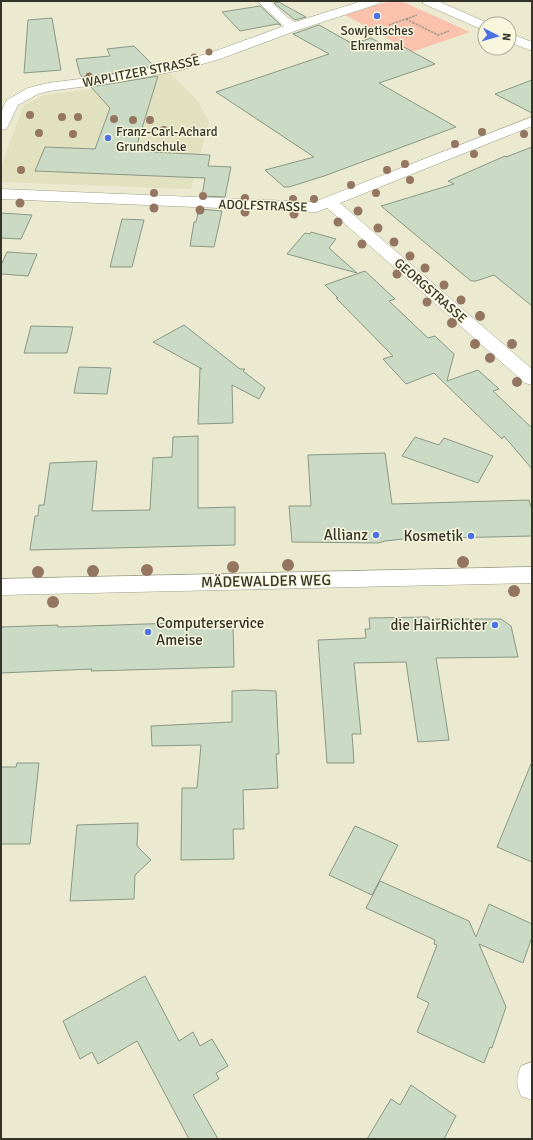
<svg xmlns="http://www.w3.org/2000/svg" width="533" height="1140" font-family="Signika,sans-serif">
  <rect width="100%" height="100%" fill="#ebead1"/>
  <path fill="#e1e0bf" d="M170,73L197,100L209,122L191,189L1,182V167L23,107L26,104L44,95L100,88Z"/>
  <path fill="#fac2ad" d="M390,1H401L470,32L412,52L345,15Z"/>
  <g fill="#cadac5" stroke="#899884">
    <path d="M279,2L284,5L306,17L295,20L274,3Z"/>
    <path d="M260,6L281,25L277,24L240,31L222,12Z"/>
    <path d="M52,18L61,70L24,73L28,20Z"/>
    <path d="M319,25L353,44L371,38L388,47L398,44L435,64L379,83L456,127L324,176L289,187H284L265,170L314,157L216,92L329,54L293,34Z"/>
    <path d="M134,46L154,66L119,73L82,77L80,74L76,59L110,56L107,49Z"/>
    <path d="M158,76L135,151L210,155L208,166L231,167L225,197L202,196L205,178L35,171L45,147L95,149L110,108L91,87Z"/>
    <path d="M532,80V113L495,94Z"/>
    <path d="M532,147V306L494,275L476,281H471L381,206L454,184L448,181L505,156L506,157Z"/>
    <path d="M199,209L222,211L214,247L190,246L194,222H196Z"/>
    <path d="M1,213L32,215L21,239L1,238Z"/>
    <path d="M122,219L144,220L132,267H110Z"/>
    <path d="M311,232L336,239L329,248L357,273L287,254L305,233L310,234Z"/>
    <path d="M7,252L37,254L28,276L1,274V265Z"/>
    <path d="M365,271L395,299L389,301L428,338L435,336L454,354L447,381L478,370L499,389L493,391L532,428V469L504,436L502,439L434,373L406,384L383,359L393,356L336,298H338L325,285Z"/>
    <path d="M184,325L240,369H245L243,371L265,388L259,399L232,385L233,423L198,424L200,368L202,369L153,342Z"/>
    <path d="M31,326L73,327L67,353H24Z"/>
    <path d="M79,367L111,368L107,394L74,393Z"/>
    <path d="M198,436V508L235,507V545L30,550L35,516H38L39,505H44L50,463L97,461L92,511L150,510L153,458L172,457L173,437Z"/>
    <path d="M415,437L439,445L444,438L493,456L478,483L402,456Z"/>
    <path d="M385,453L392,504L529,500L532,510V536L403,539L385,541L378,543L292,542L289,506H311L308,455Z"/>
    <path d="M428,617L429,619H501L511,626L518,657L436,658L449,740L418,742L406,662L354,663L361,734H352L354,763H327L318,640L366,638L365,629H370L369,618Z"/>
    <path d="M233,621L234,667L91,671L92,669L1,673V627L58,625V627Z"/>
    <path d="M254,690L276,691L279,754H276L278,788L243,790L244,829H233L234,859L181,860L182,788H197L201,745L152,746L151,726L232,722V691Z"/>
    <path d="M17,763H39L30,844H1V767H16Z"/>
    <path d="M531,764L532,765V862L497,847Z"/>
    <path d="M138,823L137,846L151,860L135,875L134,899L70,901L77,825Z"/>
    <path d="M355,826L398,845L372,895L329,875Z"/>
    <path d="M380,881L469,921L476,937L489,904L532,924V937L523,963L479,944L506,1007L492,1048L490,1047L484,1063L417,1032L429,1003L417,997L437,945L434,944L435,940L366,908Z"/>
    <path d="M145,976L179,1041L193,1032L200,1046L212,1039L228,1066L216,1073L219,1079L193,1095L218,1139H189L137,1041L98,1064L92,1052L80,1059L63,1021Z"/>
    <path d="M411,1085L456,1116L444,1139H367L391,1099L400,1105Z"/>
  </g>
  <g fill="none" stroke-linecap="round" stroke-linejoin="round">
    <g stroke="#9e9d85" stroke-width="1">
      <g id="street">
        <path d="M257,1H270L287,17L295,22L362,1H380L378,4L298,30L220,59L181,70L119,82L49,91L38,94L18,105L8,126L6,129L1,130C1,119 0,110 7,100L28,88L48,83L119,74L174,63L210,53L284,26Z"/>
        <path d="M422,1H438L490,24H485V30L481,29L424,4Z"/>
        <path d="M509,33L532,42V51L509,42Z"/>
        <path d="M532,117V126L340,203L532,369V385L525,383L327,208L316,212L1,199V189L314,202Z"/>
        <path d="M532,567V583L1,595V579Z"/>
        <path d="M532,1062V1100L521,1096C516,1084 516,1078 521,1066Z"/>
      </g>
    </g>
    <g stroke="#9d9c8a" stroke-width="1.5" stroke-dasharray="2.5 1" stroke-linecap="butt">
      <path d="M406,19L438,35L449,31"/>
      <path d="M389,25L417,15"/>
    </g>
    <use href="#street" fill="#fff" fill-rule="evenodd"/>
  </g>
  <g fill="#947660">
    <circle cx="209" cy="52" r="3.5"/>
    <circle cx="194" cy="57" r="3.5"/>
    <circle cx="89" cy="76" r="3.5"/>
    <circle cx="30" cy="115" r="4"/>
    <circle cx="62" cy="117" r="4"/>
    <circle cx="78" cy="117" r="4"/>
    <circle cx="114" cy="119" r="4"/>
    <circle cx="133" cy="120" r="4"/>
    <circle cx="150" cy="120" r="4"/>
    <circle cx="164" cy="130" r="4"/>
    <circle cx="193" cy="131" r="4"/>
    <circle cx="482" cy="132" r="4"/>
    <circle cx="39" cy="133" r="4"/>
    <circle cx="73" cy="134" r="4"/>
    <circle cx="524" cy="134" r="4"/>
    <circle cx="455" cy="144" r="4"/>
    <circle cx="474" cy="154" r="4"/>
    <circle cx="405" cy="164" r="4"/>
    <circle cx="21" cy="170" r="4"/>
    <circle cx="387" cy="170" r="4"/>
    <circle cx="410" cy="180" r="4"/>
    <circle cx="351" cy="185" r="4"/>
    <circle cx="154" cy="193" r="4"/>
    <circle cx="376" cy="193" r="4"/>
    <circle cx="203" cy="196" r="4"/>
    <circle cx="245" cy="198" r="4"/>
    <circle cx="293" cy="199" r="4"/>
    <circle cx="314" cy="199" r="4"/>
    <circle cx="20" cy="203" r="4.5"/>
    <circle cx="154" cy="208" r="4.5"/>
    <circle cx="200" cy="210" r="4.5"/>
    <circle cx="358" cy="211" r="4.5"/>
    <circle cx="245" cy="212" r="4.5"/>
    <circle cx="294" cy="214" r="4.5"/>
    <circle cx="338" cy="222" r="4.5"/>
    <circle cx="378" cy="228" r="4.5"/>
    <circle cx="394" cy="242" r="4.5"/>
    <circle cx="362" cy="244" r="4.5"/>
    <circle cx="410" cy="256" r="4.5"/>
    <circle cx="425" cy="268" r="4.5"/>
    <circle cx="397" cy="274" r="4.5"/>
    <circle cx="444" cy="285" r="4.5"/>
    <circle cx="461" cy="300" r="4.5"/>
    <circle cx="427" cy="302" r="4.5"/>
    <circle cx="480" cy="316" r="5"/>
    <circle cx="452" cy="323" r="5"/>
    <circle cx="475" cy="344" r="5"/>
    <circle cx="512" cy="344" r="5"/>
    <circle cx="490" cy="358" r="5"/>
    <circle cx="517" cy="382" r="5"/>
    <circle cx="463" cy="562" r="6"/>
    <circle cx="288" cy="565" r="6"/>
    <circle cx="233" cy="567" r="6"/>
    <circle cx="147" cy="570" r="6"/>
    <circle cx="93" cy="571" r="6"/>
    <circle cx="38" cy="572" r="6"/>
    <circle cx="514" cy="591" r="6"/>
    <circle cx="53" cy="602" r="6"/>
  </g>
  <g fill="#4e71e5" stroke="#f8f7de" stroke-width="1.5">
    <circle cx="377" cy="16" r="4"/>
    <circle cx="108" cy="138" r="4"/>
    <circle cx="376" cy="535" r="4"/>
    <circle cx="471" cy="536" r="4"/>
    <circle cx="495" cy="625" r="4"/>
    <circle cx="148" cy="632" r="4"/>
  </g>
  <g text-anchor="middle" stroke-width="3" stroke-linejoin="round" paint-order="stroke">
    <g font-size="13" fill="#333329" stroke="#f8f7de">
      <text x="377" y="35">Sowjetisches<tspan x="377" dy="15">Ehrenmal</tspan></text>
      <text x="116" y="136" text-anchor="start">Franz-Carl-Achard<tspan x="116" dy="15">Grundschule</tspan></text>
    </g>
    <g font-size="13" fill="#333329" stroke="#f8f7de">
      <text transform="translate(141 71) rotate(-11)" y="5">WAPLITZER STRASSE</text>
      <text transform="translate(263 205) rotate(2)" y="5">ADOLFSTRASSE</text>
      <text transform="translate(431 290) rotate(41)" y="5">GEORGSTRASSE</text>
    </g>
    <g font-size="15" fill="#333329" stroke="#f8f7de" text-anchor="end">
      <text x="368" y="540">Allianz</text>
      <text x="463" y="541">Kosmetik</text>
      <text x="156" y="628" text-anchor="start">Computerservice<tspan x="156" dy="17">Ameise</tspan></text>
      <text x="487" y="630">die HairRichter</text>
    </g>
    <g font-size="15" fill="#333329" stroke="#f8f7de">
      <text transform="translate(266 581) rotate(-1)" y="5">MÄDEWALDER WEG</text>
    </g>
  </g>
  <rect width="533" height="1140" fill="none" stroke="#333329" stroke-width="4"/>
  <g transform="translate(497 36) rotate(96)"><circle r="19" fill="#f8f7de" stroke="#a9a996"/>
  <path d="M0-3L7 15L0 10L-7 15Z" fill="#4e71e5"/>
  <text y="-6" font-size="11" font-weight="bold" text-anchor="middle" fill="#333329">N</text>
  </g>
</svg>
